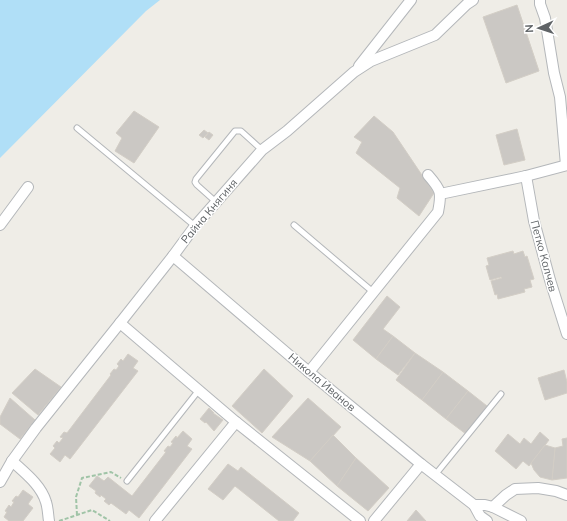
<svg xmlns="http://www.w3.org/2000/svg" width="567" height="521" font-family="Mulish,sans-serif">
  <rect width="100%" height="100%" fill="#efede7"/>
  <path fill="#b0dff7" d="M0,0H160L146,11L0,158Z"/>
  <g fill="#cbc8c4" stroke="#d3cec6">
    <path d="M517,5L539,71L506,83L483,17Z"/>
    <path d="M134,111L159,127L134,163L115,151L122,138L116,133Z"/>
    <path d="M374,116L393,132L434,193L419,216L397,198L400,188L356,153L362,142L354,137Z"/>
    <path d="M517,129L525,160L504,165L496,135Z"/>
    <path d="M204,130L208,133L203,138L199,135Z"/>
    <path d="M209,132L213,135L209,140L205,137Z"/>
    <path d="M513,251L514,254L523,251L525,257L527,256L534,279L530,280L532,287L524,289L525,292L498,299L497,294L495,295L491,281L502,278L501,277L490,280L486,266L489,265L487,258Z"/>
    <path d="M387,296L400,307L383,329L393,336L376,359L353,340Z"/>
    <path d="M393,336L415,353L398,375L376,359Z"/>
    <path d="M415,353L443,372L422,400L396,380Z"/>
    <path d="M128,354L138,361L133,368L138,371L70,459L65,455L60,462L50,454L55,448L53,446L57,441L59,443L63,438L60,437L64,432L67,433L111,375L110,374L114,369L116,370L119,366L117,364L121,359L123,361Z"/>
    <path d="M35,369L61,387L38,415L12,393Z"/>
    <path d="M264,369L293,396L262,433L232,406Z"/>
    <path d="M564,370L567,382V393L545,400L538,378Z"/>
    <path d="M443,372L468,391L446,419L422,400Z"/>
    <path d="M468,391L487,406L466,434L446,419Z"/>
    <path d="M10,398L35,420L20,439L0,424V417Z"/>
    <path d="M308,398L341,427L310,461L272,437Z"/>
    <path d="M209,408L214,413H213L223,420L214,431L206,422L205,423L200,419Z"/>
    <path d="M183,431L192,439L187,446L192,449L139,518L129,510L126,514L111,503L109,505L104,501L106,499L101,495L100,497L95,493L96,491L89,486L97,476L104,481L108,477L132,496L166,452L164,451L168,446L170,447L173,443L171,442L176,436L177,438Z"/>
    <path d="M540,432L549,440L529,466L523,461L516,469L495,451L508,434L520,444L524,438L531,444Z"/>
    <path d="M333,435L356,458L337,486L310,461Z"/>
    <path d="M567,438V478L552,480L555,448L563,446L562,439Z"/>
    <path d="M545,445L555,448L552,480L540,477L534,470L531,463Z"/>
    <path d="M356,458L389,488L368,511L337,486Z"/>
    <path d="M228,464L238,471L241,467L299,513L293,521H279L235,486L223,500L208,489Z"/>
    <path d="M23,490L33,497L28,504L33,508L23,521H9L4,517L7,512L5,511L9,505L11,507L14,502L12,501L16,496L18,497Z"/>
    <path d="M416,510L426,521H407Z"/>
  </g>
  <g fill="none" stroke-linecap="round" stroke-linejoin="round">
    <g stroke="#b4b7ba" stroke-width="7">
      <g id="lane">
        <path d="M77,128L195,226"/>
        <path d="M216,202L197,185L195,182L196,179L235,131H241L262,150"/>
        <path d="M294,225L373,292"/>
        <path d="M435,475L501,394"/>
        <path d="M127,481L199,390"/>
      </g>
    </g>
    <g stroke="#b4b7ba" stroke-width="12">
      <g id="street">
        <path d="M540,0V4L545,18L554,73L560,97L566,165"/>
        <path d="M359,66L411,0"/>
        <path d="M526,176L534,221L550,280L567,334"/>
        <path d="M440,194L526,176L567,165"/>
        <path d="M0,225L28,187"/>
        <path d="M173,256L309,372L421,464L474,505L480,516L487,521"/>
        <path d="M120,323L236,422L360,521"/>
        <path d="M309,372L438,212C442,192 441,190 428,175"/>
        <path d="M12,461C25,473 41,485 46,502C48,508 48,515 49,521"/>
        <path d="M0,482L12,461L36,428L120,323L173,256L195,226L262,150L287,131L354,72L371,61L435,35L467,4L473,0"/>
        <path d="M474,505H485L493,507L521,521"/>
        <path d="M493,507L506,495L515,489L538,488L556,491L567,495"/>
        <path d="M155,521L236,422"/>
        <path d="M374,521L421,464"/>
      </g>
    </g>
    <g stroke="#a0c4a7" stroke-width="2" stroke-dasharray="4 2" stroke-linecap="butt">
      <path d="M77,515L76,497L82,478L111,472L121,478"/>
      <path d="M59,521L92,510L110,521"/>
    </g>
    <use href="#lane" stroke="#fff" stroke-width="5"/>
    <use href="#street" stroke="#fff" stroke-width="10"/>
  </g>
  <g text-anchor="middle" stroke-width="3" stroke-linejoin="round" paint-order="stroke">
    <g font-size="11" fill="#5f6366" stroke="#fff">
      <text transform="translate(209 211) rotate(-50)" y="4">Райна Княгиня</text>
      <text transform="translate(544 256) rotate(75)" y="4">Петко Калчев</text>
      <text transform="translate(322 382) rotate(40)" y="4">Никола Иванов</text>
    </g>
  </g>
  <g transform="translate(539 28) rotate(267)" stroke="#ffffff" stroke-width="3" paint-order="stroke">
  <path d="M0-3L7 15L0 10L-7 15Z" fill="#5f6366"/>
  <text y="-6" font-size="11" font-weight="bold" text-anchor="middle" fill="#5f6366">N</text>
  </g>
</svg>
